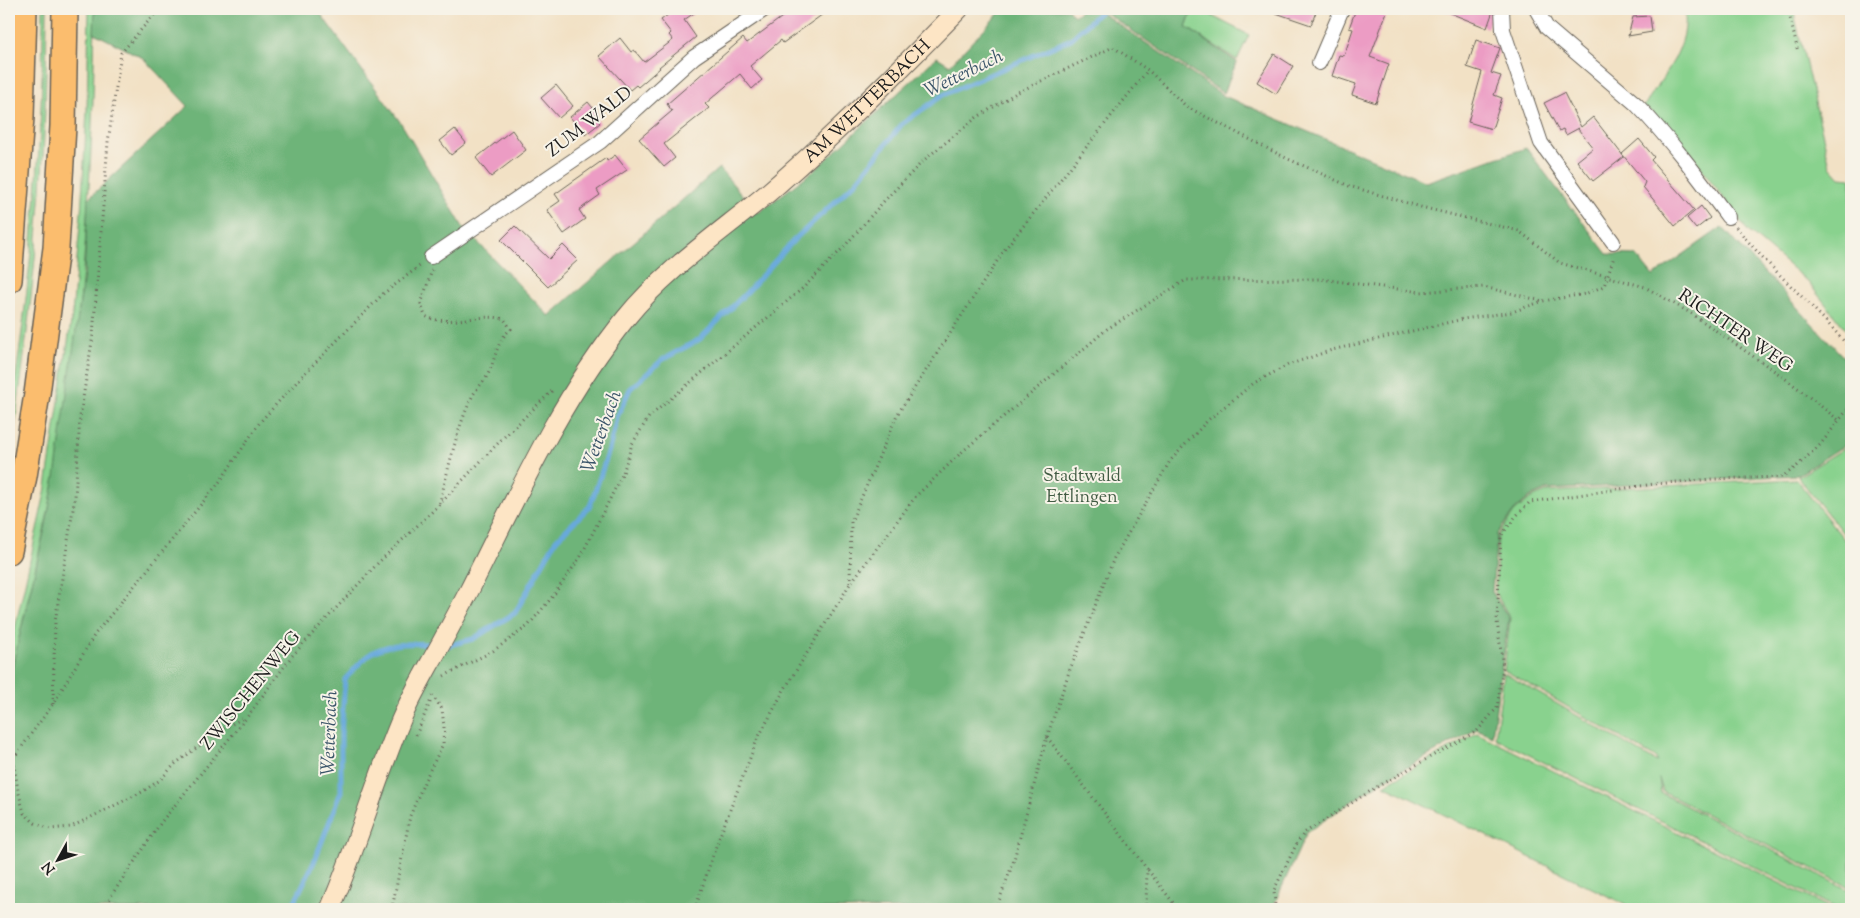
<svg xmlns="http://www.w3.org/2000/svg" width="1860" height="918" font-family="'Sorts Mill Goudy',serif">
  <rect width="100%" height="100%" fill="#f7f3e8"/>
  <filter id="ink" filterUnits="userSpaceOnUse"><feTurbulence type="fractalNoise" baseFrequency=".02" numOctaves="2"/><feDisplacementMap in="SourceGraphic" scale="10" xChannelSelector="R" yChannelSelector="G"/><feConvolveMatrix kernelMatrix="1 2 1 2 8 2 1 2 1" color-interpolation-filters="sRGB"/></filter>
  <filter id="wash" filterUnits="userSpaceOnUse"><feTurbulence type="fractalNoise" baseFrequency=".0096" numOctaves="4" result="noise"/><feDisplacementMap in="SourceGraphic" scale="20" xChannelSelector="R" yChannelSelector="G"/><feGaussianBlur stdDeviation="1.12" result="paint"/><feColorMatrix in="noise" values="0 0 0 0 0 0 0 0 0 0 0 0 0 0 0 0 0 1.4 0 .05"/><feComposite in="paint" operator="in"/></filter>
  <g filter="url(#wash)">
    <rect width="100%" height="100%" fill="#f2e1c5"/>
    <g fill="#89d28e" stroke="#527755">
      <path d="M43,9H47C46,77 45,146 39,214C33,287 24,359 14,432L9,434V421C31,285 43,147 43,9Z"/>
      <path d="M89,9H95C93,166 84,324 55,478C42,546 24,613 9,681V655L45,493L72,315L81,213L87,111Z"/>
      <path d="M1193,9H1214L1212,16L1249,35L1237,60L1186,27Z"/>
      <path d="M1684,9H1793L1830,166L1840,177L1851,178V336L1807,281L1747,230L1677,135L1644,106C1662,77 1692,45 1684,9Z"/>
      <path d="M1851,444V543L1798,477Z"/>
      <path d="M1796,479L1851,548V888L1663,792L1659,778L1661,793L1851,891V909H1838L1495,738L1504,673L1657,762L1656,758L1504,670L1510,618L1495,592L1498,536L1514,512L1531,498L1546,492Z"/>
      <path d="M1477,733L1832,909H1634L1384,785Z"/>
    </g>
    <g fill="#6eb479" stroke="#45684a">
      <path d="M95,9H317L401,123L463,227L549,316L719,168L758,213L817,168L937,57L950,65L1003,9H1068L1074,16L1083,9H1096L1224,96L1426,182L1526,148L1607,254L1636,255L1653,276L1722,227L1851,365V441L1798,475L1546,490L1530,497L1514,511L1497,534L1492,592L1509,618L1492,736L1477,729L1379,783L1307,832L1272,909H9V681L46,524L55,477L84,274L88,199L188,106L143,58L94,33Z"/>
      <path d="M1100,9H1192L1186,27L1237,62L1223,93Z"/>
    </g>
    <g fill="none" stroke-linecap="round" stroke-linejoin="round">
      <g stroke="#68a9dc" stroke-width="5">
        <path d="M446,646L473,639L515,613L556,540L590,506L609,450L617,417L630,389L662,360L700,339L747,292L794,240L856,182L902,124L943,95L1071,39L1103,9"/>
        <path d="M291,909L314,862L341,792V734L345,679C353,671 365,656 375,651C391,643 420,642 437,645"/>
      </g>
    </g>
    <g id="blocks">
      <g fill="#ec9cc4">
        <path d="M676,9H700L684,20L696,37L659,67L660,68L638,87L636,85L630,90L599,56L620,38L631,52L634,50L644,62L673,40L669,35L671,33L661,20Z"/>
        <path d="M793,9H830L783,43L781,40L750,66L762,80L752,89L740,74L705,104L709,108L664,144L675,158L664,167L639,139L672,111L667,104L743,38L747,43Z"/>
        <path d="M1270,9H1317L1311,25L1270,11Z"/>
        <path d="M1356,9H1388L1370,57L1389,64L1376,103L1352,95L1356,84L1332,76L1339,55L1344,56L1353,29L1349,28Z"/>
        <path d="M1440,9H1493V11L1487,28Z"/>
        <path d="M1650,16L1652,32L1628,36L1633,17Z"/>
        <path d="M1476,40L1500,48L1491,73L1501,76L1494,95L1502,98L1492,129L1468,122L1482,72L1467,67Z"/>
        <path d="M1274,54L1293,66L1276,94L1257,82Z"/>
        <path d="M556,85L573,106L559,118L541,98Z"/>
        <path d="M1564,93L1581,127L1593,117L1624,157L1593,181L1577,161L1593,148L1578,129L1579,128L1566,135L1563,129L1559,131L1544,103Z"/>
        <path d="M588,102L597,113L594,116L600,123L585,135L570,117Z"/>
        <path d="M455,129L466,143L451,155L440,141Z"/>
        <path d="M512,130L526,150L491,177L476,158Z"/>
        <path d="M1639,139L1654,157L1651,160L1694,210L1675,226L1643,187L1645,182L1622,154Z"/>
        <path d="M615,155L627,170L597,190L600,195L579,210L585,219L564,234L547,210L560,201L555,194L606,158L607,161Z"/>
        <path d="M1701,206L1710,218L1696,229L1687,218Z"/>
        <path d="M515,226L549,259L563,245L578,260L548,287L501,240Z"/>
      </g>
    </g>
  </g>
  <g filter="url(#ink)">
    <use href="#blocks" fill-opacity="0" stroke="#676157" stroke-width="1"/>
    <g fill="none" stroke-linecap="round" stroke-linejoin="round">
      <g stroke="#676157" stroke-width="16">
        <g id="minor">
          <path d="M1502,9L1503,30L1541,143L1613,242"/>
          <path d="M1536,9L1547,28L1636,104C1670,139 1699,178 1728,217"/>
          <path d="M1319,63L1342,9"/>
          <path d="M431,257L600,142L694,57L765,9"/>
        </g>
      </g>
      <g stroke="#676157" stroke-width="21">
        <g id="secondary">
          <path id="s1" d="M330,909C357,847 375,782 401,720C409,701 419,683 429,665C443,641 456,616 469,591C516,498 560,399 626,318C666,269 720,233 769,192C835,135 898,72 959,9"/>
        </g>
      </g>
      <g stroke="#676157" stroke-width="28">
        <g id="motorway">
          <path d="M9,280L21,117L24,9"/>
          <path d="M9,551L24,476L37,394L56,248L63,126L65,9"/>
        </g>
      </g>
      <g stroke="#676157" stroke-width="3" stroke-dasharray="1 4" stroke-linecap="butt">
        <path d="M1788,9L1798,52"/>
        <path d="M1736,227C1771,271 1816,306 1851,350"/>
        <path d="M432,270L421,304L425,316C448,328 479,312 504,319L511,329C495,342 496,360 487,376C483,383 477,388 473,395C456,429 449,468 439,505"/>
        <path d="M850,583L851,522L897,415L1005,249L1148,70"/>
        <path d="M444,676L493,651L528,626L553,596L581,556L623,473L632,444L649,417L803,288L842,249L885,200L924,160L976,118L1016,93L1113,47L1148,70L1187,107L1286,158L1349,186L1421,207L1519,231L1560,263L1645,287L1692,314L1725,337L1782,376L1840,421"/>
        <path d="M53,704L55,622L75,497L80,417L93,335L108,142L121,53L159,9"/>
        <path d="M416,735L431,700"/>
        <path d="M1047,737L1147,869L1146,909"/>
        <path d="M9,758L13,759L53,704L95,634L221,480L260,422L305,373L383,294L421,265"/>
        <path d="M13,759L18,790L24,813L35,823L50,829L71,827L142,792L160,780L175,764L219,731L245,717"/>
        <path d="M1148,870L1178,909"/>
        <path d="M106,909L111,896L162,821L247,717L292,656L378,563L438,506L503,438L554,389"/>
        <path d="M392,909L410,816L425,780L443,744L444,727L442,709L432,695"/>
        <path d="M695,909L716,846L757,740L784,690L850,584L916,496L963,451L1107,329L1186,280L1320,279L1421,292L1484,287L1543,301"/>
        <path d="M996,909L1013,863L1047,737L1069,672L1114,558L1170,461L1208,420L1254,383L1288,365L1332,350L1463,319L1512,312L1543,301L1585,294L1604,286L1614,257"/>
        <path d="M1274,909L1275,906L1274,890L1296,845L1304,833L1380,785L1477,731L1497,708L1503,667L1497,621L1501,536L1516,516L1530,502L1654,484L1713,479L1782,477L1796,467L1820,445L1851,405"/>
      </g>
      <use href="#minor" stroke="#fff" stroke-width="14"/>
      <use href="#secondary" stroke="#fde5c5" stroke-width="19"/>
      <use href="#motorway" stroke="#fbbd6e" stroke-width="25"/>
    </g>
  </g>
  <g text-anchor="middle" stroke-width="4" stroke-linejoin="round" paint-order="stroke">
    <g font-size="18" fill="#1c1c1c" stroke="#f7f3e8">
      <text dy="6" stroke="none"><textPath href="#s1" startOffset="988">AM WETTERBACH</textPath></text>
      <text transform="translate(589 121) rotate(-38)" y="6">ZUM WALD</text>
      <text transform="translate(1736 330) rotate(34)" y="6">RICHTER WEG</text>
      <text transform="translate(250 690) rotate(-51)" y="6">ZWISCHENWEG</text>
    </g>
    <g font-size="18" fill="#425c44" stroke="#f7f3e8">
      <text x="1082" y="481">Stadtwald<tspan x="1082" dy="21">Ettlingen</tspan></text>
    </g>
    <g font-size="19" font-style="italic" fill="#3a5469" stroke="#f7f3e8">
      <text transform="translate(963 72) rotate(-26)" y="7">Wetterbach</text>
      <text transform="translate(600 431) rotate(-70)" y="7">Wetterbach</text>
      <text transform="translate(328 733) rotate(-88)" y="7">Wetterbach</text>
    </g>
  </g>
  <rect width="1860" height="918" fill="none" stroke="#f7f3e8" stroke-width="30"/>
  <g transform="translate(58 860) rotate(230)" stroke="#f7f3e8" stroke-width="4" paint-order="stroke">
  <path d="M0-4L9 19L0 12L-9 19Z" fill="#1c1c1c"/>
  <text y="-8" font-size="14" font-weight="bold" text-anchor="middle" fill="#1c1c1c">N</text>
  </g>
</svg>
